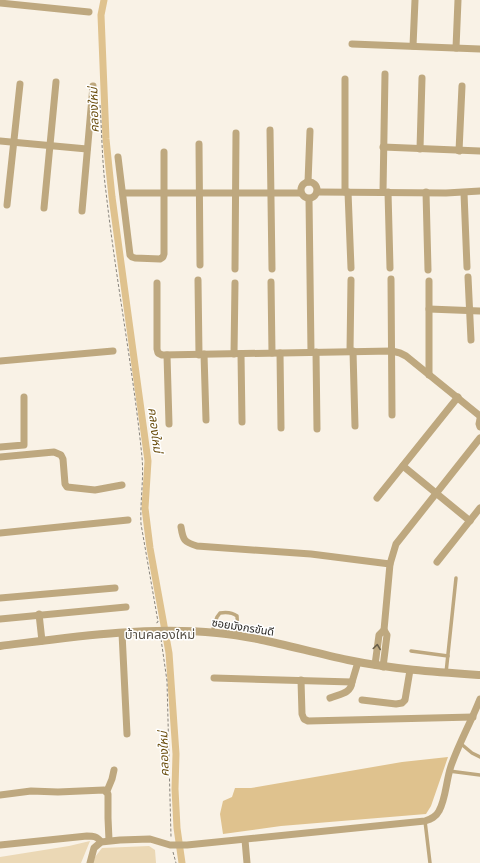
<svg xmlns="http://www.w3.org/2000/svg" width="480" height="863" font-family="'Titillium Web','Noto Sans Thai',sans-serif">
  <rect width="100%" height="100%" fill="#f9f2e6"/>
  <g fill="#ebd8b5">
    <path d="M90,841L81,863H0V857L69,846Z"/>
    <path d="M149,846L155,850L156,863H93L95,857L102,848Z"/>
  </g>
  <path fill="#dfc28e" d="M448,757L431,806L426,814L281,826L223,834L220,814L223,801L232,797L235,788H251L402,762Z"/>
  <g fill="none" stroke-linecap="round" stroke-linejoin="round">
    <path stroke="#dfc28e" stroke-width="7" d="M104,0L101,15L106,139L112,197L148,461L145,508L150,548L169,653L176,754L175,789L177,828L182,863"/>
    <g stroke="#89857d" stroke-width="1" stroke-dasharray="3 2" stroke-linecap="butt">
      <path d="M100,105C102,134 102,163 106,192C116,281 133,368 142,457C144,479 140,501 141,524L157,616L158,622L156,623"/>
      <path d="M161,639L167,681L171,837"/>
      <path d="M173,852L176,863"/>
    </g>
    <g stroke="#bea87f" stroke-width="3.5">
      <path d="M212,632L217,617L220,613C226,612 233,613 237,616L238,635"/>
      <path d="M411,651L448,656"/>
      <path d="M446,673L456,578"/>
      <path d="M460,743L472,753L480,757"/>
      <path d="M449,771L480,775"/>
      <path d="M425,821L430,863"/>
    </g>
    <g stroke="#bea87f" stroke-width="7">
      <path d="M0,3L89,12"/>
      <path d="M352,44L480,49"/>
      <path d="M413,46L415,0"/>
      <path d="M456,48L458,0"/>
      <path d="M345,79V192"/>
      <path d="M270,130L272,269"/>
      <path d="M0,141L87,149"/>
      <path d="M199,144L200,265"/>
      <path d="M383,147L480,151"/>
      <path d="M420,149L422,78"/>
      <path d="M459,151L462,86"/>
      <path d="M118,157L130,255L132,257L135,258L160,259L163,257L164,254V152"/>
      <circle cx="309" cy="190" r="8"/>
      <path d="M308,182L310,131"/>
      <path d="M317,192L446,193L480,191"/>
      <path d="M348,192L351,268"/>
      <path d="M383,192L385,74"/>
      <path d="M388,192L390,268"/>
      <path d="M426,192L428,270"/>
      <path d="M123,193H301"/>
      <path d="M464,193L467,267"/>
      <path d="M309,199L311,352"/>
      <path d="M7,205L20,84"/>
      <path d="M44,208L56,82"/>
      <path d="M82,211L93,86"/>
      <path d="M235,269L236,133"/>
      <path d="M468,277L471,340"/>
      <path d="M391,279L392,415"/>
      <path d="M198,280L199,355"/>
      <path d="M271,282L272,353"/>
      <path d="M157,283V349L158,353L162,355L392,351L400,353L406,356L480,416"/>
      <path d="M429,309L480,311"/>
      <path d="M350,351L351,280"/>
      <path d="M353,351L355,426"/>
      <path d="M316,352L317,429"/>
      <path d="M280,353L281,428"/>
      <path d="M204,354L206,420"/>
      <path d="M234,354L235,283"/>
      <path d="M241,354L242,422"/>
      <path d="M167,355L169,424"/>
      <path d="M0,361L113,351"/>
      <path d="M429,375V281"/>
      <path d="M480,419L479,424L480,427"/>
      <path d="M0,447L24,445V397"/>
      <path d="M0,457L54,452L61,455L63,459L65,484L67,487L95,490L122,485"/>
      <path d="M403,466L470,521"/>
      <path d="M377,498L458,397"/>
      <path d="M181,527C183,540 184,542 197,546L311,554L390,564"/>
      <path d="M0,533L128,520"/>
      <path d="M437,562L480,508"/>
      <path d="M0,598L115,588"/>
      <path d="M39,614L42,641"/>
      <path d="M0,619L126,607"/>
      <path d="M122,633L127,734"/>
      <path d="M375,665L379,635L384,630"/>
      <path d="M383,667L387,635L384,630L390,564L396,544L480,438"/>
      <path d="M214,678L352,682L358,662"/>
      <path d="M301,680L302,714L304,719L308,721L473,717"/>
      <path d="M330,698C339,694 351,694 352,682"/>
      <path d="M362,700L396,704L402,703L405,700L410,670"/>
      <path d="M107,791L112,779L114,770"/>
      <path d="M0,795L31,791L58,792L104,790L108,794V818L109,840"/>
      <path d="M245,840L247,863"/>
      <path d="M0,845L87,836C93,836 97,836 101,842"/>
      <path d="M90,863L94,848L101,842L120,840L150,839L170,845H187L425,821C431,819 436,817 439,811C446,798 446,781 451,766C459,743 471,722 480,699"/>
    </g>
    <path stroke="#bea87f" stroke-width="8" d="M0,646C72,637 145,626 217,633C262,637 304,651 348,660C391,669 436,672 480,675"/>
  </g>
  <defs><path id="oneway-chevron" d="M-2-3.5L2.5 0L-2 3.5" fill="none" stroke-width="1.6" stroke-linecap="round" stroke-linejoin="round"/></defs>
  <use stroke="#685d48" href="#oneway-chevron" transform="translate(377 647) rotate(-82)"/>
  <g text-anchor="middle" stroke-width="3" stroke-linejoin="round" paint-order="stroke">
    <g font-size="11" fill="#211f1b" stroke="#fff">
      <text transform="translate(243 627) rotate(9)" y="4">ซอยมังกรขันดี</text>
    </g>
    <g font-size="12" font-style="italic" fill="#6a4d0d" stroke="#fff">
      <text transform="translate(94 110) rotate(-92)" y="4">คลองใหม่</text>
      <text transform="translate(155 430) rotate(83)" y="4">คลองใหม่</text>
      <text transform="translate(164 754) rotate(-92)" y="4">คลองใหม่</text>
    </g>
    <g font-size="13" fill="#575147" stroke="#fff">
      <text x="160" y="639">บ้านคลองใหม่</text>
    </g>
  </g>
</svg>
